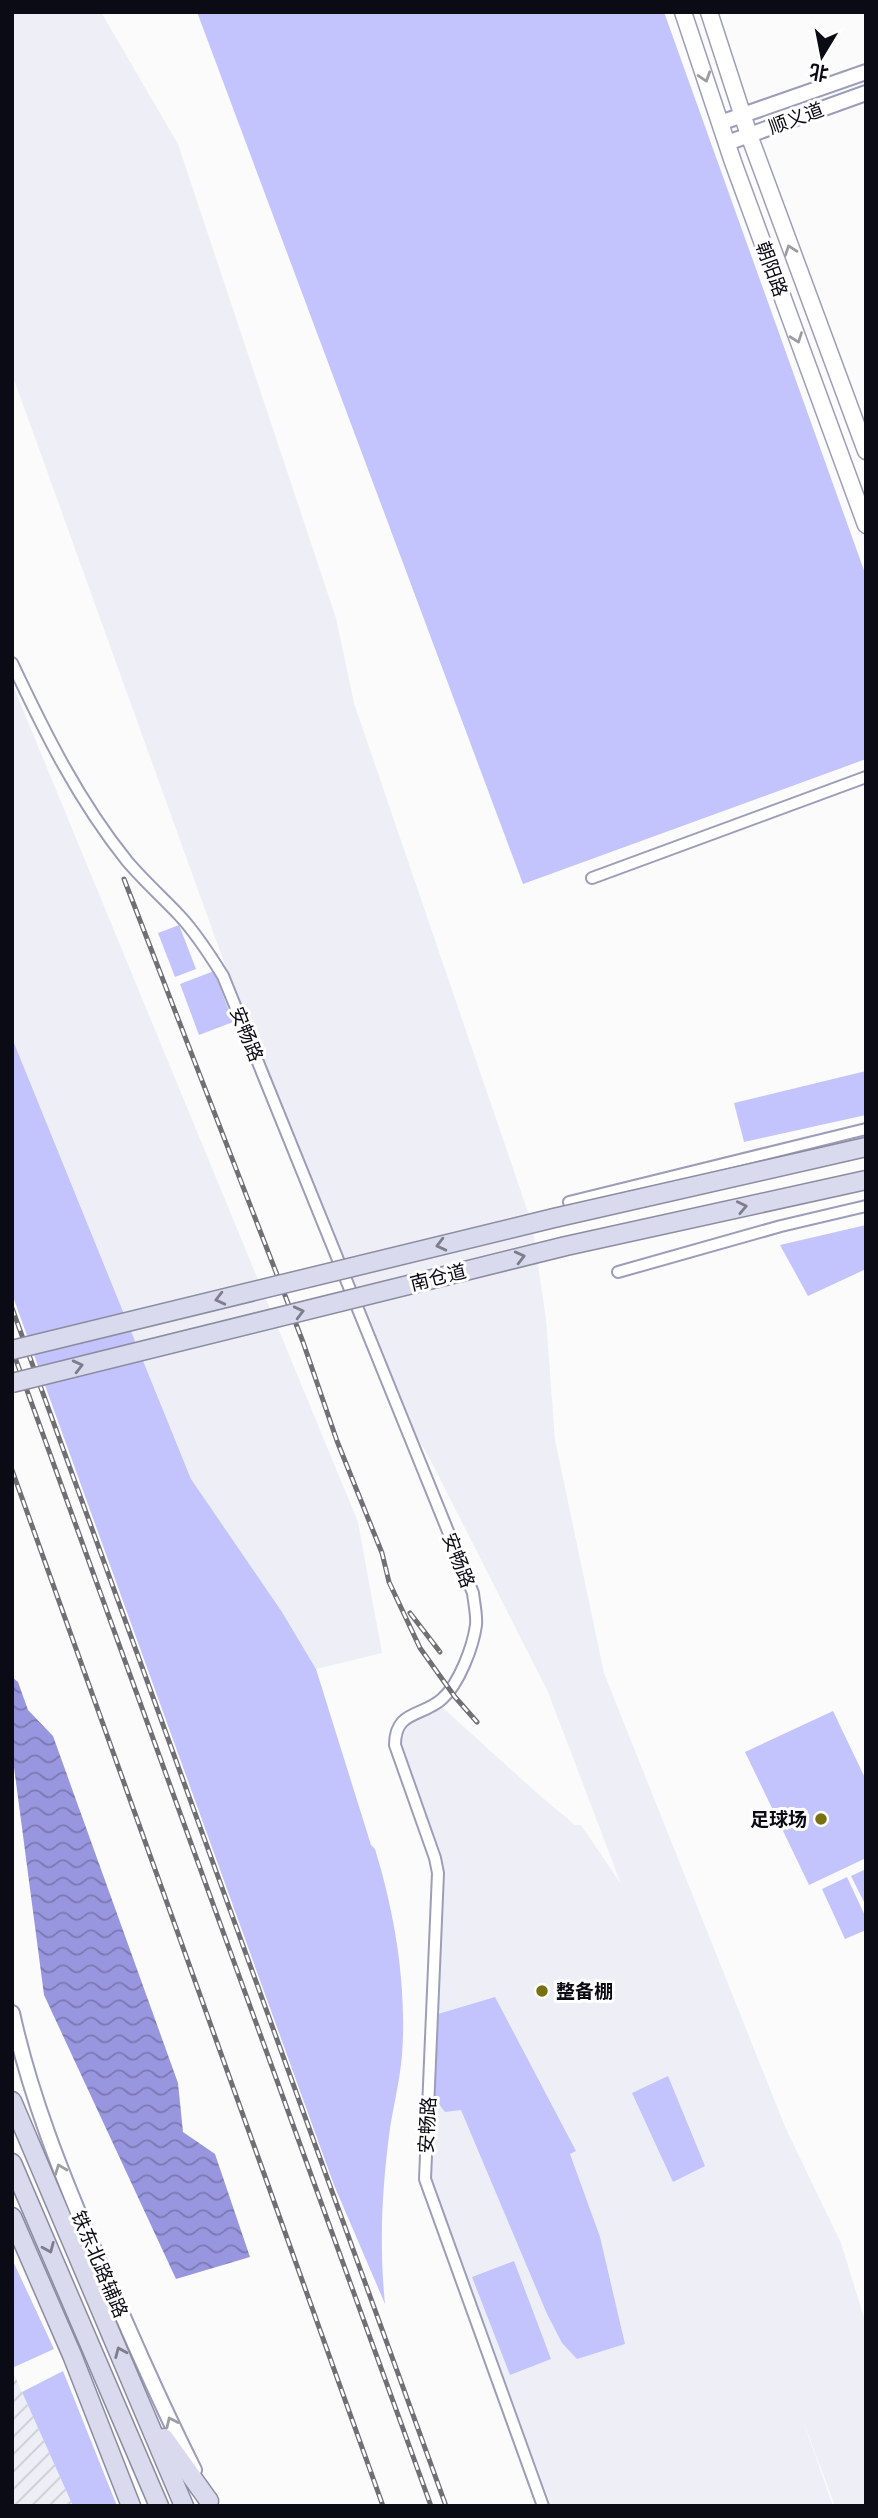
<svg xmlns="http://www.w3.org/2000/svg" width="878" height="2518" font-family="Quicksand,'Noto Sans SC',sans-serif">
  <defs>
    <pattern id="industrial-furrows" width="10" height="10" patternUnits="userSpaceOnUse" patternTransform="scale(1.75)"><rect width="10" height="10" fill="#eeeff6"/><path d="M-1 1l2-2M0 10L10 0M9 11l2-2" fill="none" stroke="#cbccd2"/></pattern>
    <pattern id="water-waves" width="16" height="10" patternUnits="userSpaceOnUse" patternTransform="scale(1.75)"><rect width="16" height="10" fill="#9896de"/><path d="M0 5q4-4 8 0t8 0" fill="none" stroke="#7a79b3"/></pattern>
  </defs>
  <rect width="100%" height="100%" fill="#fbfbfb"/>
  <g fill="#eeeff6">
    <path d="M12,12H101L178,144L336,618L354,703L532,1224L546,1319L555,1440L604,1673L786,2129L841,2243L866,2324V2506H835L801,2415L833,2506H551L430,2176L443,1869L402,1749L401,1733L405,1724L442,1707L538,1794L575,1825H581L621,1884L548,1692L431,1461L379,1371L322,1234L12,374Z"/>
    <path d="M12,683L358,1522L382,1653L316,1669L282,1612L191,1479L12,1038Z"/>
  </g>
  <path fill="url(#industrial-furrows)" d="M12,2370L22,2392L73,2506H12Z"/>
  <g fill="#c3c3fd">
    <path d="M197,12H664L866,576V759L523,884Z"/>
    <path d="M179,925L196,969L175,977L158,933Z"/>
    <path d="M214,971L233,1022L199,1035L180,984Z"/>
    <path d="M12,1038L191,1479L282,1612L316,1669L371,1845L375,1849C395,1914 407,1986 402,2055C400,2079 394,2104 390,2128C382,2189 379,2243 385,2304L334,2185L12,1294Z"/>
    <path d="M866,1071V1115L744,1142L734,1103Z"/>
    <path d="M866,1225V1269L808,1296L780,1245Z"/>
    <path d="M833,1711L866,1780V1858L809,1885L745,1752Z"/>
    <path d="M866,1869V1906L851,1876Z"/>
    <path d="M847,1877L866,1918V1930L845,1939L822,1889Z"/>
    <path d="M495,1997L576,2151L570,2154L600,2237L625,2344L577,2359L562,2343L547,2314L461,2110L445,2112L435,2099L438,2014Z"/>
    <path d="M668,2076L705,2166L673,2182L632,2093Z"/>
    <path d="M12,2259L54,2349L12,2368Z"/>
    <path d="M514,2261L551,2359L510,2375L472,2277Z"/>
    <path d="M63,2371L117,2506H73L22,2392Z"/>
  </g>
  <path fill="url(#water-waves)" d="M12,1677L18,1682L28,1710L53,1736L178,2083L183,2132L215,2154L250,2257L176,2279L44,1995L12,1752Z"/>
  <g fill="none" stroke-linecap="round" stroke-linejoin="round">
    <g stroke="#9c9db9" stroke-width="14">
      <g id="minor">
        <path d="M12,663C45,733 78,800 127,861C143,880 162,897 179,915C196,933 210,955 223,976L473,1593C474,1603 477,1615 476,1625C473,1647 459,1684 442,1699C422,1717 395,1710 395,1745L435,1858L438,1873L425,2179L543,2506"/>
        <path d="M592,878L866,777"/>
        <path d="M569,1202L866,1129"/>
        <path d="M618,1272L781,1226L866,1206"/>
      </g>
    </g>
    <g stroke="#9c9db9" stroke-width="18">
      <g id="tertiary">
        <path d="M720,123L866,72"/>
        <path d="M727,143L866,93"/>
        <path d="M12,2013C30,2095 61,2173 94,2250C126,2324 158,2398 194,2470"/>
      </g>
    </g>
    <g stroke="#9c9db9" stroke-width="19">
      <g id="secondary">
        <path d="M683,12L733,162L866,525"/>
        <path d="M709,12L749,135L866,451"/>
      </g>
    </g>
    <g stroke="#8b8c9f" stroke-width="21">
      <g id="trunk">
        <path d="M12,2101L184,2506"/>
        <path d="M12,2163L159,2506"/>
        <path d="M12,2217L72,2355L131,2506"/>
        <path d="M164,2438L209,2501"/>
      </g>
    </g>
    <use href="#minor" stroke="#fff" stroke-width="10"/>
    <use href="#tertiary" stroke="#fff" stroke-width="14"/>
    <use href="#secondary" stroke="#fff" stroke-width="16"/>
    <use href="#trunk" stroke="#dadaee" stroke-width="18"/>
    <g stroke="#6f6f75" stroke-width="5">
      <g id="rail">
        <path d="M124,879L303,1342L337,1441L382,1553L389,1582L420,1648L455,1697L477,1722"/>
        <path d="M12,1308L446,2506"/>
        <path d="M12,1349L431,2506"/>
        <path d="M12,1470L383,2506"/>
        <path d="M410,1613L440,1652"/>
      </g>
    </g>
    <use href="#rail" stroke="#fff" stroke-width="2.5" stroke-dasharray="8" stroke-linecap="butt"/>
    <g stroke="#8b8c9f" stroke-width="21" stroke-linecap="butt">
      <g id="trunk-bridge">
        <path d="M12,1350L554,1218L866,1147"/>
        <path d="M12,1383L566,1246L866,1180"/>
      </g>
    </g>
    <use href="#trunk-bridge" stroke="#dadaee" stroke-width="18"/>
  </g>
  <defs><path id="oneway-chevron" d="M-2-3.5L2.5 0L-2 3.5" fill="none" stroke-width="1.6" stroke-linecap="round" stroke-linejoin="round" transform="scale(1.75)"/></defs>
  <g stroke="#9d9da1">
    <use href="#oneway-chevron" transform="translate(705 77) rotate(72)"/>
    <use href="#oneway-chevron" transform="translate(790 250) rotate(-110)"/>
    <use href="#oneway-chevron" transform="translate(797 338) rotate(70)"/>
    <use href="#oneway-chevron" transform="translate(60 2169) rotate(-111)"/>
    <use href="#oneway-chevron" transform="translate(171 2422) rotate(-115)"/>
  </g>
  <g stroke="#7d7d8c">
    <use href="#oneway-chevron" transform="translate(742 1207) rotate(-12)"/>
    <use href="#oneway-chevron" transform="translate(441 1245) rotate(166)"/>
    <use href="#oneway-chevron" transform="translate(520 1257) rotate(-14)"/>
    <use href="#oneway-chevron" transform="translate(220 1299) rotate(166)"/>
    <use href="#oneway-chevron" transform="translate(299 1312) rotate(-14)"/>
    <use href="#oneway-chevron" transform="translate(78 1366) rotate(-14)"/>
    <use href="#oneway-chevron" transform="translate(49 2248) rotate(67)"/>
    <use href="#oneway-chevron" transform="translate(120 2352) rotate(-113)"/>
  </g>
  <g fill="#787011" stroke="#fff" stroke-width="2.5">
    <circle cx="821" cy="1819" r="7"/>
    <circle cx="542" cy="1991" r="7"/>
  </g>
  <g text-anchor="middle" stroke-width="6" stroke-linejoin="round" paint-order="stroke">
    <g font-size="19" fill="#0b0b15" stroke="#fff">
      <text transform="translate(796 118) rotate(-20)" y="7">顺义道</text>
      <text transform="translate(772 269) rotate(70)" y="7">朝阳路</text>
      <text transform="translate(247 1034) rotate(68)" y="7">安畅路</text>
      <text transform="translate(438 1277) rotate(-14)" y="7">南仓道</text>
      <text transform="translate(459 1560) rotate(69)" y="7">安畅路</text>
      <text transform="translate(427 2125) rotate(-87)" y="7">安畅路</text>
      <text transform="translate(100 2264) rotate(67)" y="7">铁东北路辅路</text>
    </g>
    <g font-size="19" font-weight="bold" fill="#0b0b15" stroke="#fff" text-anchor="end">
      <text x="807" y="1826">足球场</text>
      <text x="556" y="1998" text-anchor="start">整备棚</text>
    </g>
  </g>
  <rect width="878" height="2518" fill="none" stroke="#0b0b15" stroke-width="28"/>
  <g transform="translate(822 56) rotate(190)" stroke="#ffffff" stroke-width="5" paint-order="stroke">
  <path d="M0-5L12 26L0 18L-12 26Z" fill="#0b0b15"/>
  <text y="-10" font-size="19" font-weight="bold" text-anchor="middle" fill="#0b0b15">北</text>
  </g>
</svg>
